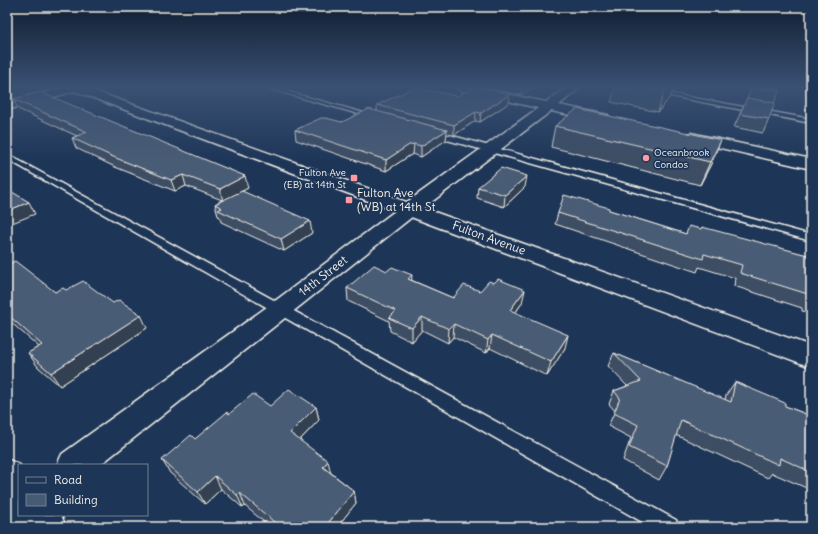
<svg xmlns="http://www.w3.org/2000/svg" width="818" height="534" font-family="Delius,sans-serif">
  <rect width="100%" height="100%" fill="#1d3557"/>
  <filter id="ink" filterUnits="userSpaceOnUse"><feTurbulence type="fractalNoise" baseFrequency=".025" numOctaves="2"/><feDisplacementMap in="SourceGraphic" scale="8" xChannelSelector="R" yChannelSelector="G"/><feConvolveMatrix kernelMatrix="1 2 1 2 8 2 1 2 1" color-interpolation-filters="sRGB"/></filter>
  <g filter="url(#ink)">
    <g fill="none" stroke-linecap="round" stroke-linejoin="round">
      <g stroke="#f4f1e8" stroke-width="3">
        <g id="lane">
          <path d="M267,88H275L378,117L373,118Z"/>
          <path d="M629,88H639L811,119V123Z"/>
          <path d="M429,131H435L811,235V241L429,135Z"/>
          <path d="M7,154L676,520L678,527H651L7,159Z"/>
        </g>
      </g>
      <g stroke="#f4f1e8" stroke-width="3">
        <g id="street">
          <path d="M62,88H80L78,90L7,110V102Z"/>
          <path d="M457,88H478L546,102L566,88H579L577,90L559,105L608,115L610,118L608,121L603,122L551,111L417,213L100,465H57L62,454L271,304L403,205L538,108L463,91L459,90Z"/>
          <path d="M691,133L811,159V169L686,140L684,137L686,134Z"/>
          <path d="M7,459L20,465L19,515H61L66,527H24L23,525L21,527H7Z"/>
        </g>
      </g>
      <g stroke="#f4f1e8" stroke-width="3">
        <path id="secondary" d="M70,88H86L811,346V367L72,90Z"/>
      </g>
      <use href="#lane" fill="#1d3557" fill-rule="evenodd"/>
      <use href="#street" fill="#1d3557" fill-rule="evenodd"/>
      <use href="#secondary" fill="#1d3557" fill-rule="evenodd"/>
    </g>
    <g fill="#3e4e64" stroke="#f4f1e8">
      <path d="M486,88H532L521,95Z"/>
      <path d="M615,88H678L674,93L672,92L670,97L658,112L611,102Z"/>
      <path d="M752,88H781L774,103L769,119L763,133L734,127Z"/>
      <path d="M457,96L509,103L480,122L475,121L454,135L447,134L446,140L421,157L413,154L409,156L386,171L296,140L295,130L342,122L377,111V105Z"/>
      <path d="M13,99L248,188L242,191L312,233L284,251L221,222L220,217L218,216L215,204L222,200L186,186L175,191L115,167L76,148L72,138L77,136L18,109Z"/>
      <path d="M555,126L712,162L700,185L551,147Z"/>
      <path d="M478,187H525L504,207L477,198Z"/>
      <path d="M609,210L686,234L701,229L811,256V313L802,311V308L734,286L735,278L699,267L697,272L555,224L558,213Z"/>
      <path d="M7,265L55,292L66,290L147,328L60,386L38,367L28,353L39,347L7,319Z"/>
      <path d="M411,280L453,298L480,291L522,303L516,312L565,348L547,376L490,348L486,353L453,337L448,343L422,330L412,342L390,331L389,321L348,301L347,288Z"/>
      <path d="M614,353L725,400L726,395L735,382L785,406L811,416V490L772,473L768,478L676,435L667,466L659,480L623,460L631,438L608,426L615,411L609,404L614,391L627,386L608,366Z"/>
      <path d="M270,406L316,407L319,420L300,440L330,472L354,491L356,503L337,527H270L245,506L243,508L221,489L205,504L170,473L162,460L195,439L229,414Z"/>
    </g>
    <g fill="#324051" stroke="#f4f1e8">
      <path d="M522,88H532L521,95Z"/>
      <path d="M667,88H673L670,97L658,112L664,91Z"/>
      <path d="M676,88H678L674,93Z"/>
      <path d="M510,94L509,103L480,122L481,113Z"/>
      <path d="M476,112L475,121L454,135V125Z"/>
      <path d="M447,130L446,140L421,157V146Z"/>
      <path d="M721,140L712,162L700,185L710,162Z"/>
      <path d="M414,144L413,154L409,156L386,171V160L409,145Z"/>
      <path d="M183,175L186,186L175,191L171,180Z"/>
      <path d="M245,176L248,188L223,201L220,189Z"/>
      <path d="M527,176L525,187L504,207L505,195Z"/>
      <path d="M29,202L35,214L7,225V211Z"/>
      <path d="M310,221L312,233L284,251L281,239Z"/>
      <path d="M412,275L411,288L408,279Z"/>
      <path d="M525,290L522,303L508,323L510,310Z"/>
      <path d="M141,315L147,328L60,386L51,373Z"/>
      <path d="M422,317V330L412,342V328Z"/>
      <path d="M454,324L453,337L448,343L449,329Z"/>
      <path d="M492,335L490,348L486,353L488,340Z"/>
      <path d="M568,335L565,348L547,376L551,362Z"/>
      <path d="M316,407L319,420L294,446L290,433Z"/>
      <path d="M328,461L331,474L323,467Z"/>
      <path d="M215,476L221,489L205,504L198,492Z"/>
      <path d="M354,491L356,503L337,527H325Z"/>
      <path d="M240,493L245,506L243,508L237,495Z"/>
    </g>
    <g fill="#485b74" stroke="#f4f1e8">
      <path d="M413,88H417L457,96L473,88H481L510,94L481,113L476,112L454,125L377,105Z"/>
      <path d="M647,88H667L664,91Z"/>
      <path d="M758,88H781L780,91Z"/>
      <path d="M40,92L245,176L220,189L183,175L171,180L111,156L72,138L87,132L13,99Z"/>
      <path d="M747,98L775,103L769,119L740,114Z"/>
      <path d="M369,109L447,130L421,146L414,144L409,145L386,160L295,130L321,118H326L342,122Z"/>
      <path d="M577,109L721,140L710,162L555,126Z"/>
      <path d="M501,168L527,176L505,195L478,187Z"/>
      <path d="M7,189L29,202L7,211Z"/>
      <path d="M242,191L310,221L281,239L218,210L222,208L215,204Z"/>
      <path d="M564,195L609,208V210L686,234L689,226L701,229L702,227L811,256V295L740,273L742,265L704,254L703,259L558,213Z"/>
      <path d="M15,261L55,292L63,288L66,290L83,281L113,303L119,300L141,315L51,373L28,353L42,345L7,314V265Z"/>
      <path d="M374,265L387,271L392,267L412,275L408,279L453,298L464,285L480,291L489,281L494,283L498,279L525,290L510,310L568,335L551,362L492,335L488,340L454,324L449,329L422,317L412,328L389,318L396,311L347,288Z"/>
      <path d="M614,353L731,402L735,382L785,403V406L811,416V472L780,458L779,465L681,420L667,466L629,447L638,425L614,413L620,398L614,391L641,381Z"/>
      <path d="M289,389L316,407L290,433L328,461L323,467L354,491L325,527H280L240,493L237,495L215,476L198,492L162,460L191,435L195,439L227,412L229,414L253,394L270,406Z"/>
    </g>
  </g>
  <linearGradient id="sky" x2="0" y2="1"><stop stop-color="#101d30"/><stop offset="0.54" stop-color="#3a5174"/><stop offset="1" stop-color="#3a5174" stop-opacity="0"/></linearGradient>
  <rect width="818" height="162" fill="url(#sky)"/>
  <g fill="#ff9aa2" stroke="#1d3557" stroke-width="1.5">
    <circle cx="646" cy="158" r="4"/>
    <rect x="350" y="174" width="8" height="8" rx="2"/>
    <rect x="345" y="196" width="8" height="8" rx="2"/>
  </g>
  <g text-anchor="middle" stroke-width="3.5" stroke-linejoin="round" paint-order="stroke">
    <g font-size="10" fill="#f4f1e8" stroke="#1d3557" text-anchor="start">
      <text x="654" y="156">Oceanbrook<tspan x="654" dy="12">Condos</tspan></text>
      <text x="346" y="176" text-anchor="end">Fulton Ave<tspan x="346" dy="12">(EB) at 14th St</tspan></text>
    </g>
    <g font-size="12" fill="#f4f1e8" stroke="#1d3557" text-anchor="start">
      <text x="357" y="197">Fulton Ave<tspan x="357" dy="14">(WB) at 14th St</tspan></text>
    </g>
    <g font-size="12" fill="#f4f1e8" stroke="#1d3557">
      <text transform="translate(489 238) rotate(20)" y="4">Fulton Avenue</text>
      <text transform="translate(323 276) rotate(-38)" y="4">14th Street</text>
    </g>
  </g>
  <rect width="818" height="534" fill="none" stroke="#1d3557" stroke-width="24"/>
  <rect x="12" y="12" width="794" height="510" fill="none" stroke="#f4f1e8" stroke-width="1.5" filter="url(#ink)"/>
  <rect x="18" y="464" width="130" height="52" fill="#1d3557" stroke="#738091"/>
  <rect x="26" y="477" width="20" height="6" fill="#1d3557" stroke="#738091"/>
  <text x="54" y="484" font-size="12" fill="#f4f1e8">Road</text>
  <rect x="26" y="494" width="20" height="12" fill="#485b74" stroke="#738091"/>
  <text x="54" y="504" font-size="12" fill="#f4f1e8">Building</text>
</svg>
